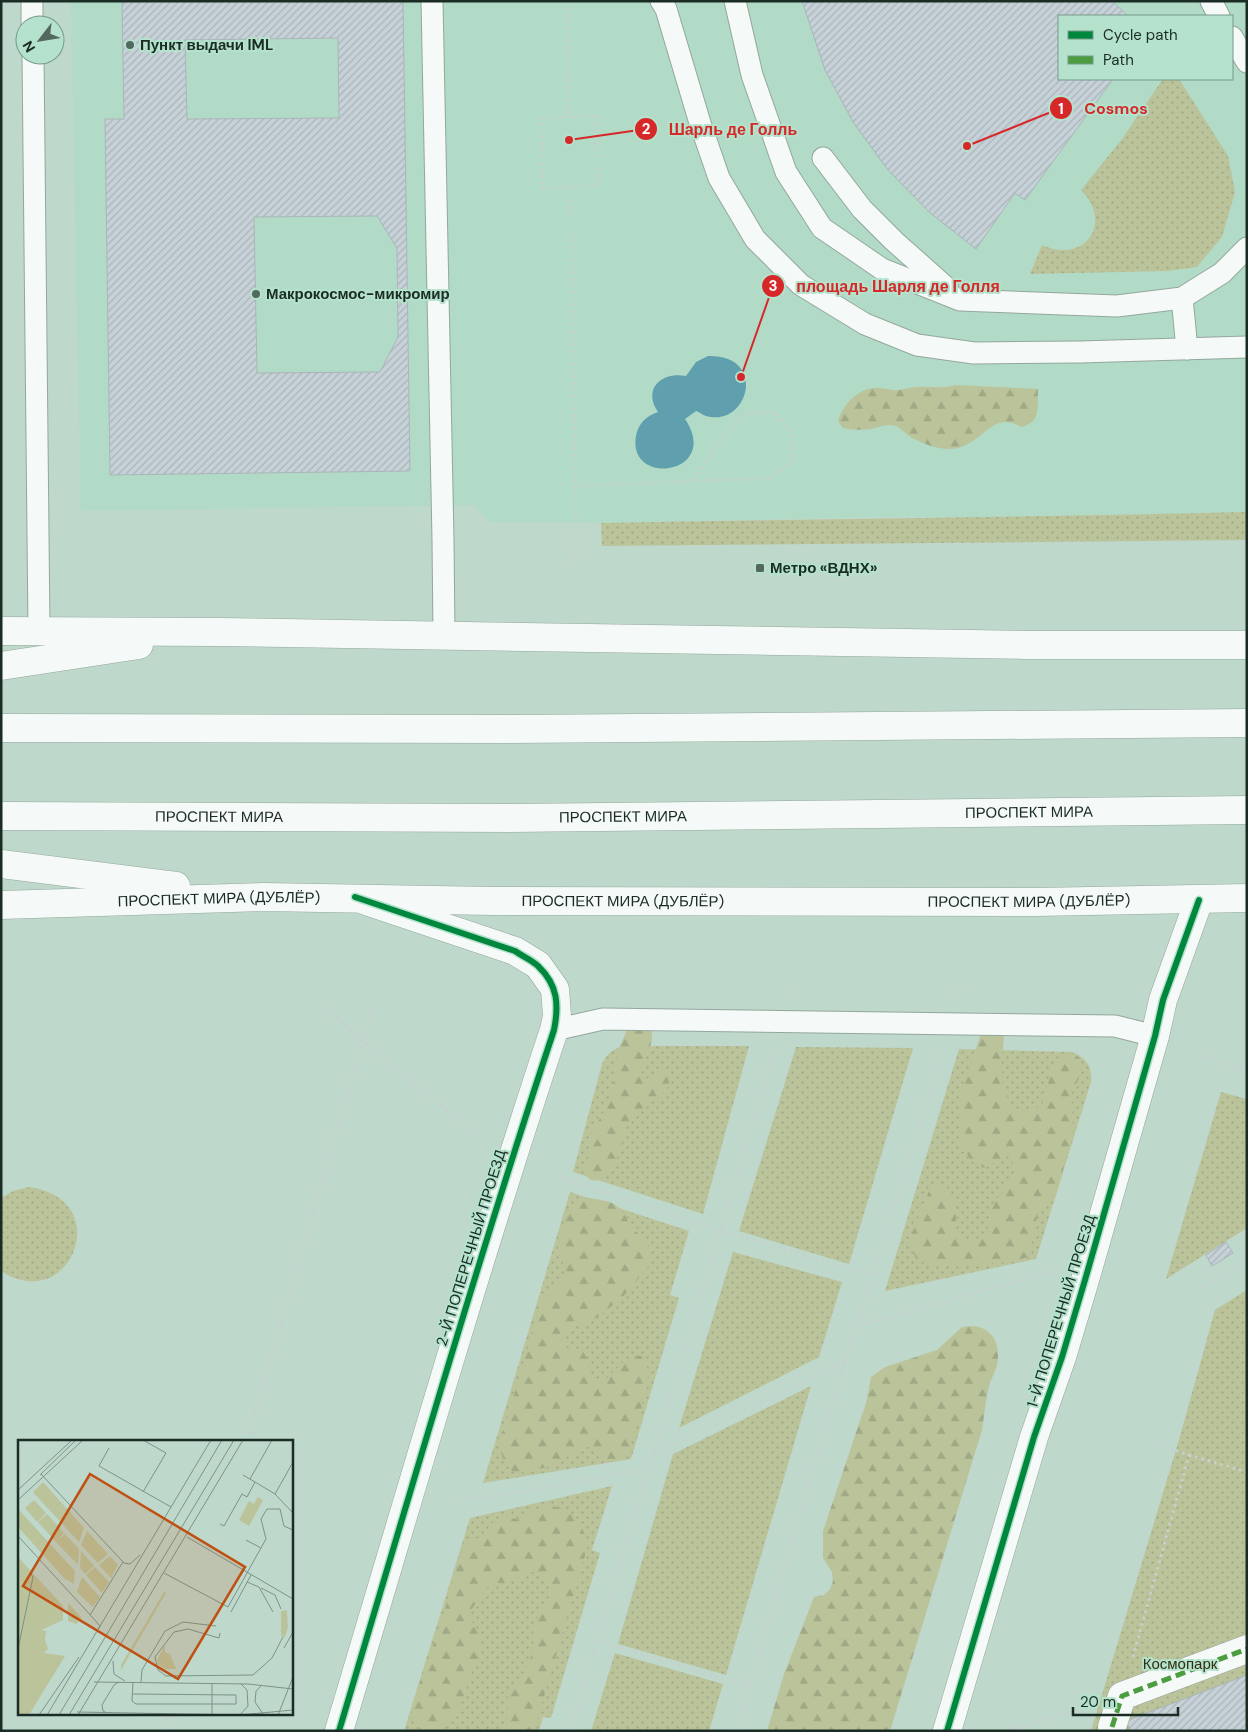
<svg xmlns="http://www.w3.org/2000/svg" width="1248" height="1732" font-family="'DM Sans',sans-serif">
  <defs>
    <pattern id="green-dots" width="8" height="8" patternUnits="userSpaceOnUse" patternTransform="scale(1.25)"><rect width="8" height="8" fill="#bbc39b"/><path d="M2 2h.1M6 6h.1" fill="none" stroke="#a0a885" stroke-width="1.8" stroke-linecap="round"/></pattern>
    <pattern id="forest-firs" width="22" height="20" patternUnits="userSpaceOnUse" patternTransform="scale(1.25)"><rect width="22" height="20" fill="#bbc39b"/><path d="M5 1l3.5 6h-7zM16 11l3.5 6h-7z" fill="#a0a885"/></pattern>
    <pattern id="building-hatch" width="6" height="6" patternUnits="userSpaceOnUse" patternTransform="scale(1.25)"><rect width="6" height="6" fill="#c6d1d8"/><path d="M-1 1l2-2M0 6l6-6M5 7l2-2" fill="none" stroke="#aab4b9"/></pattern>
  </defs>
  <rect width="100%" height="100%" fill="#bed8cb"/>
  <path fill="#b1dbc7" fill-rule="evenodd" d="M71,1H1247V512L1045,517H876L601,523L489,522L474,505L81,511ZM1059,16H1232V79H1059Z"/>
  <g fill="url(#green-dots)">
    <path d="M1163,79H1179L1228,156L1235,192L1222,237L1197,267L1167,271L1030,274L1042,245C1085,265 1114,223 1081,190L1122,139Z"/>
    <path d="M1247,512V540L602,546L601,523C816,519 1032,517 1247,512Z"/>
    <path d="M626,1046H749L703,1214L573,1172L602,1064C607,1053 614,1048 626,1046Z"/>
    <path d="M796,1047L913,1048L849,1264L739,1231Z"/>
    <path d="M959,1049L1071,1052C1085,1056 1093,1067 1091,1082L1036,1259L885,1291Z"/>
    <path d="M1221,1092L1247,1099V1228L1166,1279Z"/>
    <path d="M29,1187C111,1198 76,1301 15,1278C10,1277 5,1273 1,1271V1198L13,1191Z"/>
    <path d="M570,1192L689,1231L670,1295L679,1298L631,1459L483,1483Z"/>
    <path d="M733,1252L842,1282L819,1357L679,1428Z"/>
    <path d="M1247,1290V1731H1091L1179,1440L1215,1310Z"/>
    <path d="M811,1386L726,1675L618,1644L673,1454Z"/>
    <path d="M612,1486L592,1550L600,1553L551,1718L543,1717L539,1731H404L470,1518Z"/>
    <path d="M615,1653L723,1684L709,1731H591Z"/>
  </g>
  <g fill="url(#forest-firs)">
    <path d="M956,385L1038,389C1037,406 1042,422 1021,427C993,410 985,441 958,448C944,452 922,444 911,437C905,434 901,428 896,426C886,423 879,428 870,429C861,430 852,430 843,428L838,421C843,404 859,387 878,388C885,388 891,391 898,390C904,390 910,387 917,387C930,386 944,389 956,385Z"/>
    <path d="M629,1025L651,1027C656,1051 639,1058 642,1077L646,1079L661,1070L665,1071L668,1075L669,1085L661,1096L645,1106L637,1116L626,1125L621,1147L612,1169L602,1178L594,1181L589,1179L585,1172L592,1133L609,1102L615,1078L618,1051Z"/>
    <path d="M983,1027L1004,1033C1003,1059 994,1105 1027,1113L1042,1105L1053,1066L1059,1057L1069,1053L1079,1057L1084,1068L1072,1092L1073,1133L1056,1196L1037,1216L1030,1255L1017,1262L939,1265L917,1261L909,1241L929,1191L937,1185L946,1186L956,1207V1230L961,1238L970,1241L986,1236L994,1202L1019,1172L1007,1155L984,1168L971,1161L961,1143L959,1101Z"/>
    <path d="M588,1198C601,1200 614,1200 623,1212C626,1216 627,1221 631,1226C646,1244 651,1236 650,1265L621,1299L592,1321L584,1326H575L567,1331L563,1339L566,1348H575L583,1351L587,1359L591,1378L598,1383C618,1376 620,1354 641,1356L647,1364L648,1383L629,1451C611,1467 607,1463 593,1447H583L552,1466L516,1474C502,1464 499,1452 502,1436L542,1299L562,1282L565,1274L564,1265L557,1245L558,1237L567,1217L580,1202Z"/>
    <path d="M972,1326C993,1327 1001,1345 997,1365C995,1374 989,1382 988,1391C985,1404 984,1417 982,1430L890,1731H767L784,1674L814,1597L824,1595L830,1589L833,1581L832,1572L823,1558V1531L866,1403L871,1377L885,1367L937,1350L962,1327Z"/>
    <path d="M544,1506C571,1505 582,1521 588,1545L534,1731H506L508,1696L528,1666L533,1649V1624L548,1603L550,1594L549,1585L545,1577L539,1572H530L514,1580L505,1583H495L487,1588L471,1610V1619L479,1636L478,1654L459,1710L455,1719L443,1731H423L416,1727L412,1719V1710L413,1701L441,1623L461,1553L466,1545L472,1540L481,1537L492,1523L499,1518L507,1517L517,1519Z"/>
  </g>
  <path fill="#5f9fae" d="M708,356C768,354 749,428 706,416C703,415 699,412 696,411L685,419C722,474 627,488 636,436C638,424 646,416 658,412C642,389 662,371 686,376L696,362Z"/>
  <g fill="url(#building-hatch)" stroke="#aab6b7" fill-rule="evenodd">
    <path d="M122,1H403L410,471L110,475L105,119H124ZM338,38L339,118L187,119L185,40ZM377,216L397,248L398,337L380,372L257,373L254,217Z"/>
    <path d="M802,1H1112L1128,16H1059V79H1113L1025,200L1015,193L976,249L929,212L888,170L853,122L825,70Z"/>
    <path d="M1226,1242L1233,1253L1212,1266L1206,1255Z"/>
    <path d="M1247,1675V1731H1131L1126,1721Z"/>
  </g>
  <g fill="none" stroke-linecap="round" stroke-linejoin="round">
    <g stroke="#93a79d" stroke-width="23">
      <g id="service">
        <path d="M32,1V25"/>
        <path d="M432,1L443,540L444,636"/>
        <path d="M661,1L666,9L700,123L719,178L755,239L801,285L865,324L917,345L974,353L1080,352L1247,347"/>
        <path d="M735,1L752,75L786,172L822,228L882,269L960,300L1117,306L1182,298L1222,273L1247,248"/>
        <path d="M1211,1L1219,16"/>
        <path d="M1232,37L1247,62"/>
        <path d="M33,55L39,630"/>
        <path d="M823,158L862,209L894,241L948,289"/>
        <path d="M1182,298L1187,349"/>
        <path d="M554,1030L603,1019L1115,1026L1155,1036"/>
      </g>
    </g>
    <g stroke="#93a79d" stroke-width="29">
      <path id="pedestrian" d="M1112,1727L1122,1696L1247,1649"/>
    </g>
    <g stroke="#93a79d" stroke-width="29">
      <g id="minor">
        <path d="M339,1731C409,1497 477,1262 554,1030L557,1016L555,989L538,965L515,951L366,901"/>
        <path d="M947,1731L1034,1437L1062,1357L1085,1280L1155,1036L1163,1000L1199,900"/>
      </g>
    </g>
    <g stroke="#93a79d" stroke-width="29">
      <g id="secondary">
        <path d="M1,631L220,632L1026,645H1247"/>
        <path d="M1,666L139,645"/>
        <path d="M1,864L176,886"/>
        <path id="s1" d="M1,905L264,897L493,901L1036,902L1247,898"/>
      </g>
    </g>
    <g stroke="#93a79d" stroke-width="29">
      <g id="primary">
        <path d="M1,728L512,729L1247,723"/>
        <path id="s2" d="M1,816L509,818L1247,810"/>
      </g>
    </g>
    <g stroke="#c8d0cd" stroke-width="3" stroke-dasharray="2.5 4" stroke-linecap="butt">
      <path d="M567,1L568,117"/>
      <path d="M1,30L2,56"/>
      <path d="M597,116L598,186L542,188L541,118Z"/>
      <path d="M570,187L576,523L575,568"/>
      <path d="M575,486L772,478L790,462L793,436L775,412L741,415L691,481"/>
      <path d="M793,993L796,982"/>
      <path d="M958,996L961,987"/>
      <path d="M321,1004L363,1042L480,1137"/>
      <path d="M1202,1056L1247,1071"/>
      <path d="M561,1178L721,1231L873,1275"/>
      <path d="M1202,1287L1247,1259"/>
      <path d="M858,1326L1054,1271"/>
      <path d="M247,1441L373,1007"/>
      <path d="M655,1453L845,1361"/>
      <path d="M1189,1455L1247,1472"/>
      <path d="M462,1498L478,1499L649,1469"/>
      <path d="M597,1641L750,1686"/>
      <path d="M1133,1657L1189,1455L1159,1445"/>
      <path d="M163,1731L168,1713"/>
      <path d="M570,1731L775,1049"/>
      <path d="M736,1731L845,1361L857,1326L942,1052"/>
      <path d="M1007,1731L1081,1710"/>
    </g>
    <use href="#service" stroke="#f5f9f7" stroke-width="21"/>
    <use href="#pedestrian" stroke="#f5f9f7" stroke-width="28"/>
    <use href="#minor" stroke="#f5f9f7" stroke-width="28"/>
    <use href="#secondary" stroke="#f5f9f7" stroke-width="28"/>
    <use href="#primary" stroke="#f5f9f7" stroke-width="28"/>
    <path stroke="#4c9d40" stroke-width="5" stroke-dasharray="10 5" stroke-linecap="butt" d="M1112,1727L1122,1696L1247,1649"/>
    <g stroke="#b4e2cc" stroke-width="9">
      <g id="cycleway">
        <path d="M339,1731C409,1497 477,1262 554,1030C559,1005 558,985 538,966C532,960 522,956 515,951L355,897"/>
        <path d="M947,1731L1034,1437L1062,1357L1085,1280L1155,1036L1163,1000L1199,900"/>
      </g>
    </g>
    <use href="#cycleway" stroke="#00873e" stroke-width="6"/>
  </g>
  <g fill="#53685e" stroke="#b4e2cc" stroke-width="2">
    <circle cx="130" cy="45" r="5"/>
    <circle cx="256" cy="294" r="5"/>
    <rect x="755" y="563" width="10" height="10" rx="2.5"/>
  </g>
  <g text-anchor="middle" stroke-width="4" stroke-linejoin="round" paint-order="stroke">
    <g font-size="15" font-weight="bold" fill="#1a2c24" stroke="#b4e2cc" text-anchor="start">
      <text x="140" y="50">Пункт выдачи IML</text>
      <text x="266" y="299">Макрокосмос-микромир</text>
      <text x="770" y="573">Метро «ВДНХ»</text>
    </g>
    <g font-size="15" fill="#1a2c24" stroke="#b4e2cc">
      <text dy="5" stroke="none"><textPath href="#s2" startOffset="1028">ПРОСПЕКТ МИРА</textPath></text>
      <text dy="5" stroke="none"><textPath href="#s2" startOffset="218">ПРОСПЕКТ МИРА</textPath></text>
      <text dy="5" stroke="none"><textPath href="#s2" startOffset="622">ПРОСПЕКТ МИРА</textPath></text>
      <text dy="5" stroke="none"><textPath href="#s1" startOffset="218">ПРОСПЕКТ МИРА (ДУБЛЁР)</textPath></text>
      <text dy="5" stroke="none"><textPath href="#s1" startOffset="622">ПРОСПЕКТ МИРА (ДУБЛЁР)</textPath></text>
      <text dy="5" stroke="none"><textPath href="#s1" startOffset="1028">ПРОСПЕКТ МИРА (ДУБЛЁР)</textPath></text>
      <text transform="translate(471 1248) rotate(-73)" y="5">2-Й ПОПЕРЕЧНЫЙ ПРОЕЗД</text>
      <text transform="translate(1061 1311) rotate(-73)" y="5">1-Й ПОПЕРЕЧНЫЙ ПРОЕЗД</text>
    </g>
    <g font-size="15" fill="#322f11" stroke="#b4e2cc">
      <text x="1180" y="1669">Космопарк</text>
    </g>
  </g>
  <g transform="translate(18 1440)">
    <rect width="275" height="275" fill="#bed8cb"/>
    <path d="M25,42L66,88L61,102L15,52ZM16,60L28,73L19,82L7,68ZM29,74L46,93L38,102L20,82ZM69,91L90,114L80,123L63,105ZM47,94L61,109L60,125L38,102ZM63,111L76,126L67,134L62,128ZM92,116L100,125L93,138L81,125ZM0,117L45,166V180L23,190L28,191L27,200L30,209L26,213L47,216L11,275H0ZM77,127L91,142L84,153L68,135ZM64,137L82,157L75,167L59,152ZM146,152L148,153L103,230V225ZM50,163L64,178L58,184L50,181ZM147,205V212L152,214L158,229H147L140,224L139,220Z" fill="#bbc39b"/>
    <path d="M24,44L47,67L48,73L52,72L63,85L62,97H57L17,54ZM24,51H28L40,65L42,74H48L58,83V91L41,76L32,56L22,54ZM0,69L57,131L56,144L46,138L0,87ZM68,94L87,111V117H79L77,106L71,107L70,112L64,106ZM67,142L71,148L64,149L68,155L73,152L82,160L73,159L75,167L59,152ZM269,170L270,187L267,197L263,196V171ZM33,215L44,220L37,226L36,233L15,229L16,224L21,225ZM3,242L6,261L3,271L0,270V243Z" fill="#bbc39b" fill-rule="evenodd"/>
    <path d="M240,57L245,60L231,86L221,80L231,61L236,64Z" fill="#bbc39b"/>
    <path fill="none" stroke="#7c9388" stroke-width="1" d="M125,0L148,13L125,52M91,8L81,26L153,67M23,34L106,123L112,124L122,115M22,35L58,0M232,39L254,0M237,42L257,54L275,22M0,50L54,0M257,54L275,73M0,60L65,0M202,84L206,86L224,54L229,57L237,42L225,35M0,96L75,178L82,186L80,189M169,97L275,159M228,100L243,108M146,133L210,167L248,99L243,79L249,69H262L266,86L275,90M229,142L241,147L255,172M243,148L257,155L263,169M213,172L233,135M72,175L105,122M202,193L201,198L170,189L156,192L137,217L140,230L148,236L235,235L254,218L265,197M266,208L275,192M0,209L15,137L13,134M95,221L96,234L107,241M76,242L230,244L275,249M123,242L124,230L147,191L165,182L198,186M244,245L238,251L237,262L245,274M115,254L218,255V264H118L114,261L115,242M59,272L222,275L275,270M89,273L85,271L84,265L96,245L101,242M194,274V243M21,275L61,217M29,275L193,0M41,275L204,0M51,275L216,0M60,275L225,0M222,275L230,266L229,250L223,244M260,275L275,237"/>
    <path fill="#bf5011" fill-opacity="0.15" stroke="#bf5011" stroke-width="2.5" d="M72,34L227,127L160,239L5,146Z"/>
    <rect width="275" height="275" fill="none" stroke="#1a2c24" stroke-width="2.5"/>
  </g>
  <path fill="none" stroke="#d62828" stroke-width="2" d="M967 146L1061 108M569 140L646 129M741 377L773 286"/>
  <g fill="#d62828" stroke="#b4e2cc" stroke-width="2">
    <circle cx="967" cy="146" r="5"/>
    <circle cx="569" cy="140" r="5"/>
    <circle cx="741" cy="377" r="5"/>
    <circle cx="1061" cy="108" r="12"/>
    <circle cx="646" cy="129" r="12"/>
    <circle cx="773" cy="286" r="12"/>
  </g>
  <g font-size="15" text-anchor="middle" font-weight="bold" fill="#fff">
    <text x="1061" y="114">1</text>
    <text x="646" y="134">2</text>
    <text x="773" y="291">3</text>
  </g>
  <g font-size="16" text-anchor="middle" font-weight="bold" fill="#d62828" stroke="#b4e2cc" stroke-width="4" stroke-linejoin="round" paint-order="stroke">
    <text x="1116" y="114">Cosmos</text>
    <text x="733" y="135">Шарль де Голль</text>
    <text x="898" y="292">площадь Шарля де Голля</text>
  </g>
  <rect width="1248" height="1732" fill="none" stroke="#1a2c24" stroke-width="5"/>
  <rect x="1058" y="15" width="175" height="65" fill="#b4e2cc" stroke="#769989"/>
  <rect x="1068" y="31" width="25" height="8" fill="#00873e" stroke="#769989"/>
  <text x="1103" y="40" font-size="15" fill="#1a2c24">Cycle path</text>
  <rect x="1068" y="56" width="25" height="8" fill="#4c9d40" stroke="#769989"/>
  <text x="1103" y="65" font-size="15" fill="#1a2c24">Path</text>
  <g transform="translate(40 40) rotate(239)"><circle r="24" fill="#b4e2cc" stroke="#769989"/>
  <path d="M0-4L9 19L0 12L-9 19Z" fill="#53685e"/>
  <text y="-8" font-size="14" font-weight="bold" text-anchor="middle" fill="#1a2c24">N</text>
  </g>
  <path d="M1073 1707v8h105v-8" fill="none" stroke="#1a2c24" stroke-width="2.5"/>
  <text x="1080" y="1707" font-size="15" fill="#1a2c24" stroke="#b4e2cc" stroke-width="4" paint-order="stroke">20 m</text>
</svg>
